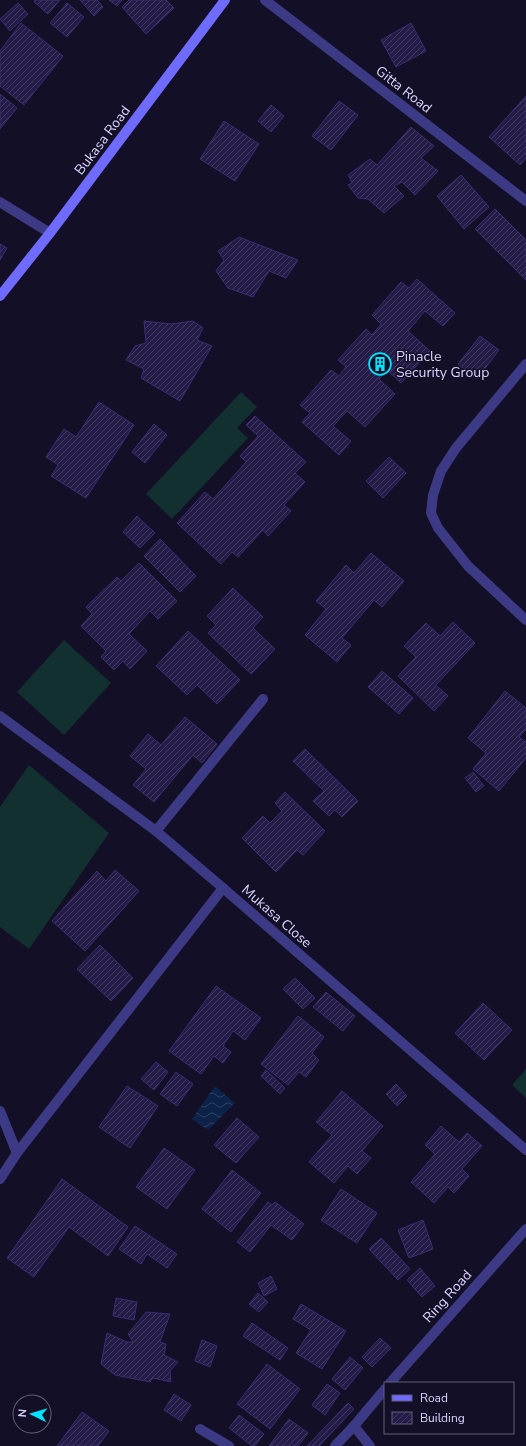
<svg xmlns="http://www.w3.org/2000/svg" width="526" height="1446" font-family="'Nunito Sans',sans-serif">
  <defs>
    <pattern id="water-waves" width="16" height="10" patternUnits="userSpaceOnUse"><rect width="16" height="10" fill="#0c2248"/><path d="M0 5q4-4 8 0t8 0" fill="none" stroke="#2f4163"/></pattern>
    <pattern id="building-hatch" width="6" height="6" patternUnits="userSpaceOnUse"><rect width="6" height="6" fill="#241b47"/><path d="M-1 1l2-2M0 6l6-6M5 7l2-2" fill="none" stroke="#433b63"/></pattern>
  </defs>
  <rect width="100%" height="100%" fill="#130f26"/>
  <g fill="#12302f">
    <path d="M241,392L257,407L237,428L248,438L172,519L146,494Z"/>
    <path d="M64,640L111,683L64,735L17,692Z"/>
    <path d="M29,765L109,833L29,949L0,927V807Z"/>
    <path d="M526,1069V1098L512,1085Z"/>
  </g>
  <path fill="url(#water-waves)" d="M215,1086L235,1103L208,1130L192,1119Z"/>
  <g fill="url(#building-hatch)" stroke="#3b2d73">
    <path d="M35,0H60L48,14L34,2Z"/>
    <path d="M80,0H97L103,7L94,16Z"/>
    <path d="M109,0H122L117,6Z"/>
    <path d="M129,0H166L174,8L146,34L122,7Z"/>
    <path d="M18,3L28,14L10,31L0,19Z"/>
    <path d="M67,3L84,17L67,37L50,23Z"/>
    <path d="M21,23L63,56L24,105L0,86V51Z"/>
    <path d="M411,23L426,51L396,67L381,40Z"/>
    <path d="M0,94L17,108L0,129Z"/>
    <path d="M526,96V158L520,165L489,137Z"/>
    <path d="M339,101L358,115L331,150L312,136Z"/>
    <path d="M271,105L284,116L271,132L258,121Z"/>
    <path d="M224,121L259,144L235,181L200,159Z"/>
    <path d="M411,127L434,146L421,158L438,171L415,195L402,182L394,186L404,196L384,213L368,199L358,198L348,185L352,183L348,175L370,159L377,165Z"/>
    <path d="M461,175L489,207L464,229L437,196Z"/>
    <path d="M495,209L526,240V280L475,229Z"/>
    <path d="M239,237L298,260L286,278L269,271L253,297L228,288L216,271L224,260L218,251Z"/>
    <path d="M0,244L7,248L0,260Z"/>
    <path d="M417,279L455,313L443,326L425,311L408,331L430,351L401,383L387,370L379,379L395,394L365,427L347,411L333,426L351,441L339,455L302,422L310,413L300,405L331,370L339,376L346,367L338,360L366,329L372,335L381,324L372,315L401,282L409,288Z"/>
    <path d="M144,321L172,324L193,321L203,328L197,340L212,346L180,401L141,378L144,369L126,360L135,346L146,343Z"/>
    <path d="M480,336L499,350L477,379L458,364Z"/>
    <path d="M99,402L134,425L86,498L51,476L58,465L46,457L64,429L76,437Z"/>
    <path d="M255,416L306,462L295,473L305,482L284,505L291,511L268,536L263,530L238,557L232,552L221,564L177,523L205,492L213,499L246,462L240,456L258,436L246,425Z"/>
    <path d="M154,424L167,435L145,463L132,452Z"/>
    <path d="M389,457L406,473L383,498L366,481Z"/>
    <path d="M137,516L155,533L140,548L123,532Z"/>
    <path d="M160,539L196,576L180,592L144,556Z"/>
    <path d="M371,553L404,581L382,607L374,600L342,638L351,645L337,662L305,635L326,609L316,601L346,565L354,573Z"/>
    <path d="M139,563L177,601L158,619L150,611L129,634L147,651L130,669L123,661L114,670L101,657L106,651L81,626L92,614L86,607L117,577L121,581Z"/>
    <path d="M233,588L263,617L253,628L275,649L251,674L208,633L216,625L207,616Z"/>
    <path d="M453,622L475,643L436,685L448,696L434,711L398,676L416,657L404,646L426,623L440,636Z"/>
    <path d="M188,631L240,680L217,704L197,685L187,695L156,666Z"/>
    <path d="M382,671L413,698L399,714L368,687Z"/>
    <path d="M505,691L526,708V729L519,737L526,742V758L499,791L473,769L486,753L468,738Z"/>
    <path d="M185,717L217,744L202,763L193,755L154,802L133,785L146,769L130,756L148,734L161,745Z"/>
    <path d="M305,749L358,801L342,817L335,810L329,816L313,801L324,791L293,761Z"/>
    <path d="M473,772L484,786L476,792L465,778Z"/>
    <path d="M285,792L325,831L303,855L297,850L276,872L242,838L263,816L270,823L282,811L275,803Z"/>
    <path d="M115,870L139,891L85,951L52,921L97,871L106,881Z"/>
    <path d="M100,945L133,978L111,1001L77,969Z"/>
    <path d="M295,978L315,998L303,1009L283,989Z"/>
    <path d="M216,986L261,1018L245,1040L233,1031L223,1046L231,1052L223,1063L214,1056L201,1074L169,1051Z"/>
    <path d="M326,992L355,1016L343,1031L313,1007Z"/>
    <path d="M483,1003L512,1030L484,1060L455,1033Z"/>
    <path d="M298,1016L324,1037L312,1053L319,1060L306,1077L299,1072L288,1085L261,1064Z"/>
    <path d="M156,1062L168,1072L154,1090L141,1079Z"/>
    <path d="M266,1070L285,1088L280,1094L261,1076Z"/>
    <path d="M176,1072L193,1084L177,1106L160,1094Z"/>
    <path d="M396,1084L407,1096L397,1106L386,1094Z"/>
    <path d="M127,1086L158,1106L130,1148L99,1127Z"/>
    <path d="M342,1091L383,1126L362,1151L371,1158L357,1174L348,1166L334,1183L309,1162L332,1135L316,1122Z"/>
    <path d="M237,1118L259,1137L236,1163L214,1145Z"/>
    <path d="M441,1126L459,1142L467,1133L482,1146L462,1169L469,1176L454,1193L448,1187L434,1203L411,1182L435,1154L425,1145Z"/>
    <path d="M164,1148L195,1170L167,1209L136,1187Z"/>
    <path d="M232,1170L261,1193L231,1232L202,1209Z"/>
    <path d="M62,1179L128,1227L108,1256L69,1227L34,1277L7,1258Z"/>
    <path d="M341,1189L377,1213L357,1243L321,1220Z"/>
    <path d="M268,1202L272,1205L275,1202L304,1224L292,1240L271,1225L250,1252L237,1242Z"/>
    <path d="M423,1220L433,1249L409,1258L398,1230Z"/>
    <path d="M135,1226L177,1254L167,1268L147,1254L141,1264L119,1249Z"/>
    <path d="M381,1238L410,1269L398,1280L369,1249Z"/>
    <path d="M420,1268L435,1286L422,1297L407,1280Z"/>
    <path d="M271,1276L277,1289L264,1296L258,1283Z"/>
    <path d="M258,1293L268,1302L259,1312L249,1304Z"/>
    <path d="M116,1298L137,1302L134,1320L113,1316Z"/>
    <path d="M301,1304L346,1331L322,1369L296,1353L311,1330L293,1319Z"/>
    <path d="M146,1312L170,1314L160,1342L166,1344L164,1355L178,1362L170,1371L171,1382L153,1378L150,1382L115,1375L101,1364L107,1333L127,1342H133L128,1334Z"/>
    <path d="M252,1323L288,1348L280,1360L243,1336Z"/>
    <path d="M380,1338L391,1348L372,1367L362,1357Z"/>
    <path d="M202,1340L217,1346L210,1367L195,1361Z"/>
    <path d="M350,1357L363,1368L345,1390L332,1379Z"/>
    <path d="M267,1364L300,1389L270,1429L237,1404Z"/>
    <path d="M327,1384L340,1393L325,1415L312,1405Z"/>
    <path d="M174,1394L191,1405L181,1421L164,1410Z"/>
    <path d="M348,1403L354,1409L319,1446H307Z"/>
    <path d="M82,1412L109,1431L98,1446H57Z"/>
    <path d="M239,1415L264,1434L255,1446H252L229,1428Z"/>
    <path d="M289,1419L308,1433L298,1446H269Z"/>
  </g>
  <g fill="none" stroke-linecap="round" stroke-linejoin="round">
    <g stroke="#3d3a85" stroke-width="10">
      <path d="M265,0L526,201"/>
      <path d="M0,202L50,233"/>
      <path d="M526,364L456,448L441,471L433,495L431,513L438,528L468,566L526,620"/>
      <path d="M0,716L156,831L223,888L526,1150"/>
      <path d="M156,831L263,699"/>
      <path d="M0,1111L17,1153"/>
      <path d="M0,1179L17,1153L223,888"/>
      <path d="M390,1383L526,1229"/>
      <path d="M354,1426L370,1446"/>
      <path d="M200,1429L229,1446"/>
      <path d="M335,1446L354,1426L385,1389"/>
    </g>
    <path stroke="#6f6bff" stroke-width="10" d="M0,296L50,233L225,0"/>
  </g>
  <defs>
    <g id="building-ring" transform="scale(1.15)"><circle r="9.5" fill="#130f26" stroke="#00e5ff" stroke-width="1.5"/><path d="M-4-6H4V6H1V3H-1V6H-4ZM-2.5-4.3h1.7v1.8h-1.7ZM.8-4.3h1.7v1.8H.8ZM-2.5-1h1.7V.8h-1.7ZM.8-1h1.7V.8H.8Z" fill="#00e5ff"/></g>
  </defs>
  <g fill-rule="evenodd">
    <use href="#building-ring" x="380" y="364"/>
  </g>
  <g text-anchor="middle" stroke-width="3" stroke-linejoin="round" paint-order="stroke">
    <g font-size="14" fill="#d9d4ff" stroke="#130f26">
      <text transform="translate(404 89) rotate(38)" y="5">Gitta Road</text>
      <text transform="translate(102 140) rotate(-53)" y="5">Bukasa Road</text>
      <text transform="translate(277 916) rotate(41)" y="5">Mukasa Close</text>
      <text transform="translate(447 1296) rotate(-48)" y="5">Ring Road</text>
    </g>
    <g font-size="14" fill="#d9d4ff" stroke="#130f26" text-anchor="start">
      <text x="396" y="361">Pinacle<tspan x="396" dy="16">Security Group</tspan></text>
    </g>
  </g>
  <rect x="384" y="1382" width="130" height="52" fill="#130f26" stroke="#625e7d"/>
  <rect x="392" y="1395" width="20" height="6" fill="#6f6bff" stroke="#625e7d"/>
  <text x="420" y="1402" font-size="12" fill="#d9d4ff">Road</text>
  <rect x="392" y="1412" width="20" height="12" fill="url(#building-hatch)" stroke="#625e7d"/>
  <text x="420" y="1422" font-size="12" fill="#d9d4ff">Building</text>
  <g transform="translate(32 1414) rotate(275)"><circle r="19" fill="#130f26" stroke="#625e7d"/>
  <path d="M0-3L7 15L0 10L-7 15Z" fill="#00e5ff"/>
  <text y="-6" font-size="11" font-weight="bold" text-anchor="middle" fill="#d9d4ff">N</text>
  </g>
</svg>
